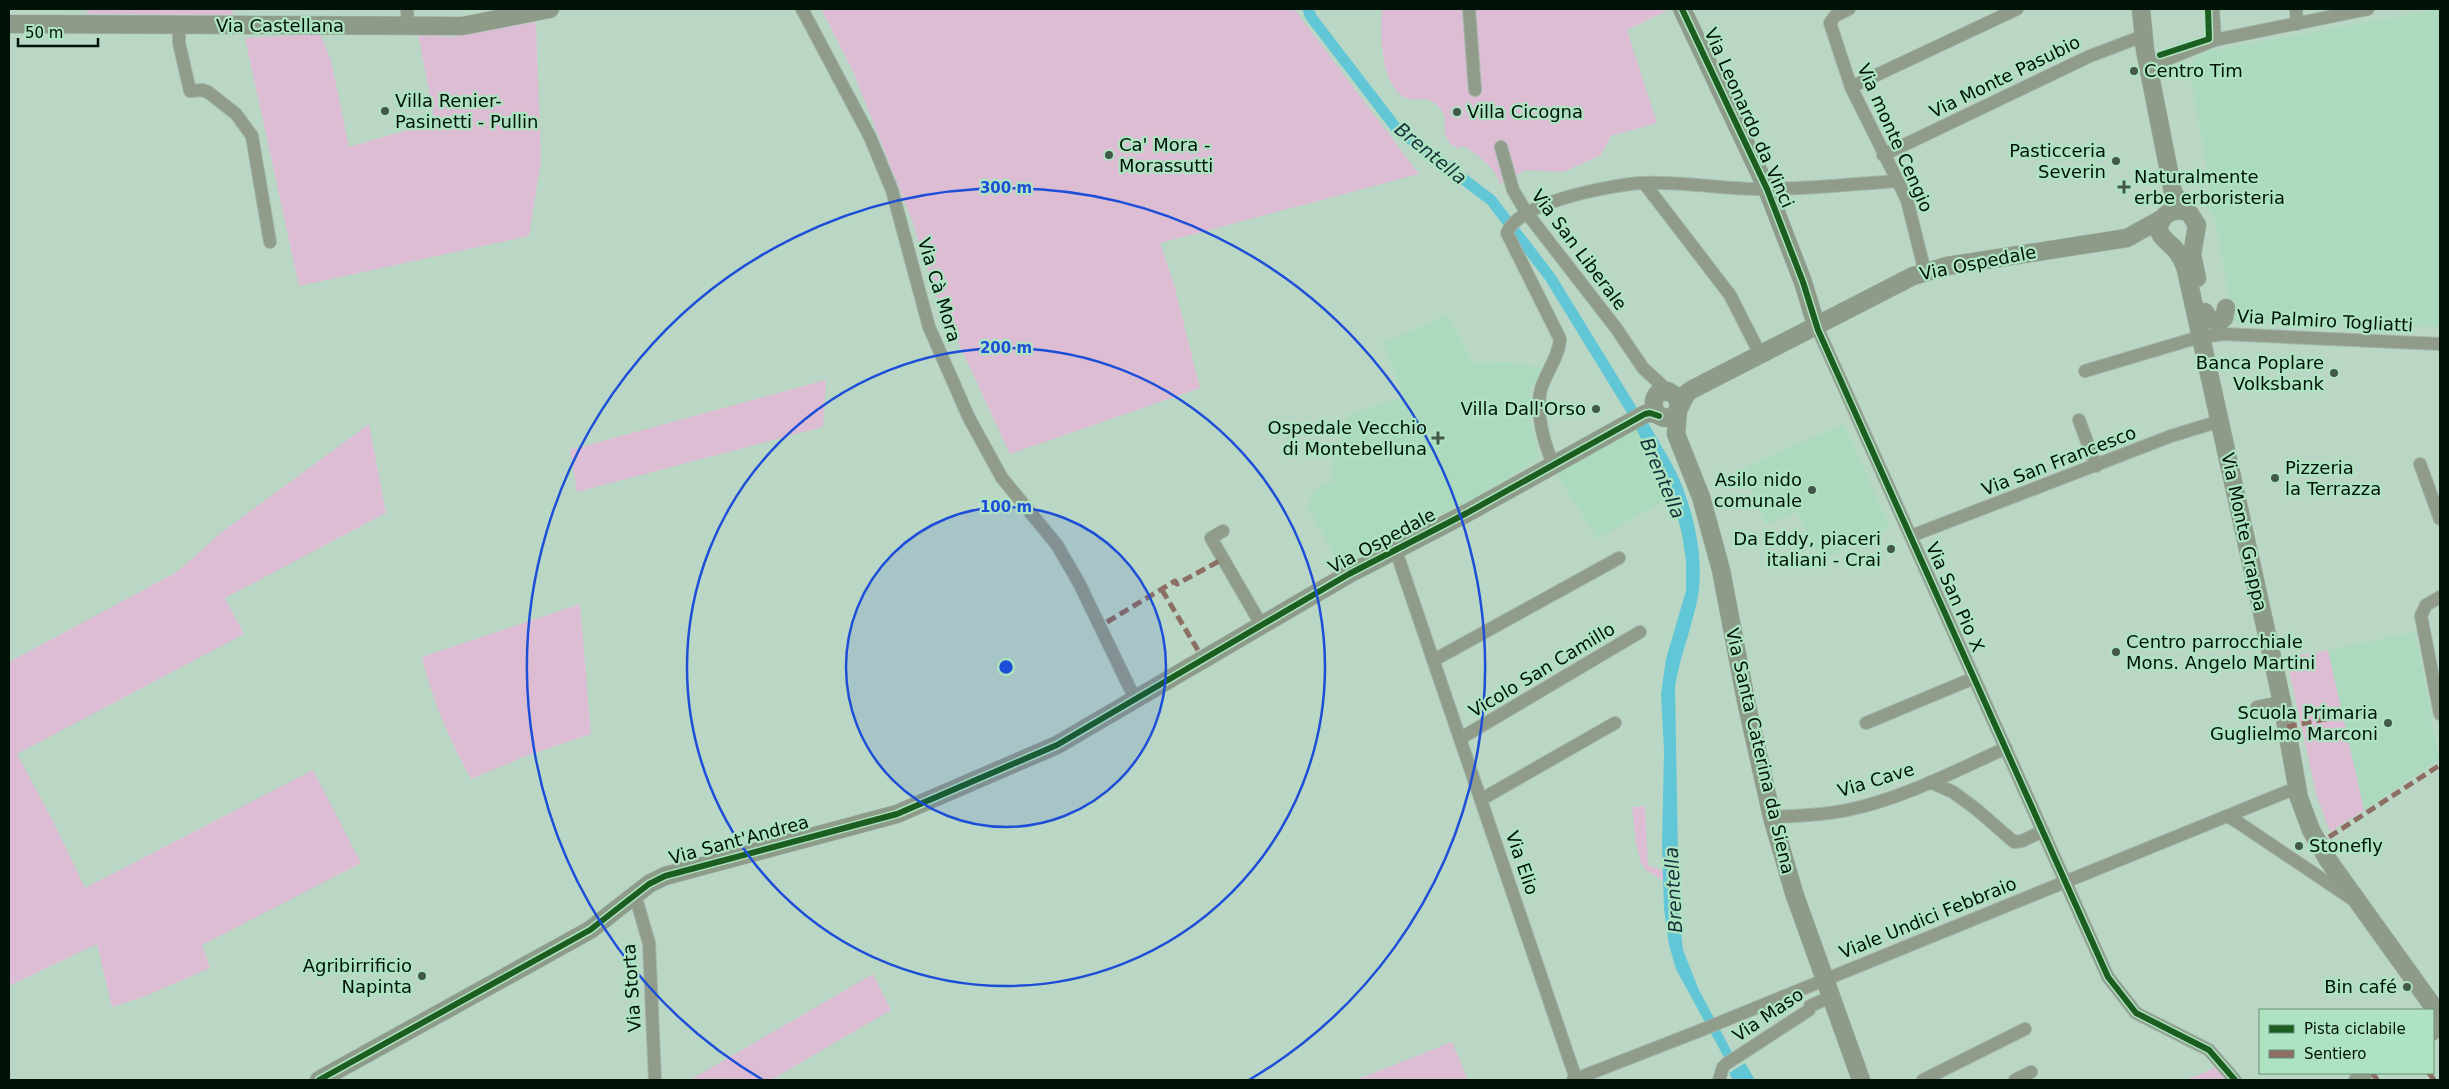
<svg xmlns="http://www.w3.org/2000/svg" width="2449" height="1089" font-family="'DejaVu Sans',sans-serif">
  <rect width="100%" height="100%" fill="#bad7c5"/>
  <g fill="#acdabe">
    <path d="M2440,9V327L2234,323L2217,229L2214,216L2208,209L2207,203L2210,196L2208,174L2190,73L2192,62L2199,55L2209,51Z"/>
    <path d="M1448,315L1473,363L1509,362L1542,368L1531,389L1528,402L1529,419L1540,458L1485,492L1340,567L1308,506L1313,491L1333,481L1332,466L1348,414L1403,397L1383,343Z"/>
    <path d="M1844,424L1890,527L1821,560L1796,511L1766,525L1741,469Z"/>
    <path d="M1635,427L1672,496L1597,539L1555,471Z"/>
    <path d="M2415,632L2432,717L2430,718L2440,759L2364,810L2328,650Z"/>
  </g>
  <g fill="#dcbdd4">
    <path d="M86,9H232L233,15L88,14Z"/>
    <path d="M821,9H1294L1419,174L1160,243L1175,288L1200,388L1010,454L933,288L913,223L852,69Z"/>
    <path d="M1382,9H1670L1627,30L1657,123L1611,136L1601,155L1564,172L1526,170L1500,184C1496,168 1478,155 1464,146L1457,148C1434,134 1454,122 1438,106C1427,94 1416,103 1406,98C1380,85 1380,33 1382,9Z"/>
    <path d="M536,22L541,161L529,236L299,286L245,38L320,34L331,60L349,147L435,122L418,34L453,37Z"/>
    <path d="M826,380L823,427L577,492L570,450Z"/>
    <path d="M369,424L386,513L225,598L244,634L17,754L54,823L85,888L313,770L361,863L202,945L210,968L143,997L112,1007L97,944L9,986V662L177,572L222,532Z"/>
    <path d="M580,604L591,734L526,756L471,779C450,741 432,700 422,657Z"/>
    <path d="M2328,650L2364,810L2330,832L2316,793L2289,670L2299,667L2297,656Z"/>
    <path d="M1645,806L1648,865L1665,872L1664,881L1647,871L1641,863L1636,843L1632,807Z"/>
    <path d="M873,974L891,1010L771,1080H690Z"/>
    <path d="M1452,1042L1468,1080H1356Z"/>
    <path d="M2219,1066L2230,1080H2186Z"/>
  </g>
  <g fill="#61c6d6">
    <path d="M1647,421C1658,441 1671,460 1680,481C1695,516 1705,564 1697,601C1691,630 1680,657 1675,686L1679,913L1683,950L1698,988L1734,1056L1726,1061L1676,969L1669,945L1664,909L1662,845L1664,751L1661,694L1666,659L1686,591V561L1682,534L1672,496L1635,427Z"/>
    <path d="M1745,1063L1755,1080H1733L1729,1073Z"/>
  </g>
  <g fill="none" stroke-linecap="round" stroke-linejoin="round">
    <path stroke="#61c6d6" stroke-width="11" d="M1308,9L1311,17L1397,129L1491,200L1550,277L1639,422"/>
    <g stroke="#9fb5a8" stroke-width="14">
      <g id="street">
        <path d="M407,9L408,26"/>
        <path d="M802,9L870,137L892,190L929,327L969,418L1002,478L1057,545L1079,583L1136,701"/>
        <path d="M1469,9L1475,90"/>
        <path d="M1849,9L1835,16L1830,23L1851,87L1907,200L1925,272"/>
        <path d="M2213,9L2215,40"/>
        <path d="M2296,9L2297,24"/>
        <path d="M179,26V43L190,91L202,90L208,92L236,114L252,136L270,242"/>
        <path d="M2148,67L2215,40L2368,9"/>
        <path d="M1851,87L2017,9"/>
        <path d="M1501,147L1513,190L1526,212L1616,328L1643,368L1668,391"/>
        <path d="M1883,155L2090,56L2143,36"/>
        <path d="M1644,183L1730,295L1760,354"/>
        <path d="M1816,325L2108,977L2136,1013L2209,1050L2235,1080"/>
        <path d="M2085,371L2196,338L2223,334L2440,344"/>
        <path d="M2079,420L2096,466"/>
        <path d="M1553,464C1544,443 1535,412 1541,389C1546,372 1559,357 1560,339L1507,233C1518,202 1611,185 1642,183C1683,181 1726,190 1767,189C1810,189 1854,184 1897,181"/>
        <path d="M2420,464L2440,519"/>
        <path d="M1223,531L1211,538L1262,626"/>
        <path d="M1911,536L2171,436L2220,421"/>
        <path d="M1396,551L1576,1079"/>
        <path d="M2440,597L2426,605L2421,616L2440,714"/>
        <path d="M1434,660L1619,558"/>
        <path d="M2257,707L2282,702"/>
        <path d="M1866,723L1974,678"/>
        <path d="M1461,738L1640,632"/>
        <path d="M1930,782L1953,792L1976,809L2014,842L2022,841L2043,831"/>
        <path d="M1482,799L1615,723"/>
        <path d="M2227,816L2239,823L2352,899"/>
        <path d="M1772,817C1798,816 1826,815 1852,809C1904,798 1957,770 2006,748"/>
        <path d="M635,895L649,943L655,1080"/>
        <path d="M2433,1034L2440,1029"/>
        <path d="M1726,1064L1809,1010L1810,1006L1830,997"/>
        <path d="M1573,1080L1699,1031L2286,792L2297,790"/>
        <path d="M1719,1080L1723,1067"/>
        <path d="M1923,1080L2025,1029"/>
        <path d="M2015,1080L2031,1072"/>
        <path d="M2355,1080L2368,1073"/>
      </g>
    </g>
    <g stroke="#9fb5a8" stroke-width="19">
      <g id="secondary">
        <path d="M1682,9L1767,189L1803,282L1816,325"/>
        <path d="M2141,9L2145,50L2173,192L2182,208L2190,214L2197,225L2192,255L2197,278"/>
        <path d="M9,24L462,26L550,9"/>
        <path d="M2185,211C2177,210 2169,210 2163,218C2152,233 2166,240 2175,249C2180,255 2184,263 2186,270L2282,702L2299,798L2311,830L2328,860L2440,1016"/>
        <path d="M2205,312L2208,319L2220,321L2224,318L2226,308"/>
        <path d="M1679,407L1677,397L1668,391L1658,393C1648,404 1657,424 1673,416C1682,410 1681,396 1691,390L1913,276L1947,266L2127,238L2163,218"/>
        <path d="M1678,410L1676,434L1701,497L1721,570L1746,701L1772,817L1794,893L1861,1080"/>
        <path d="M319,1080L590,930L649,884L665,876L897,814L1057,745L1349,574L1467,513L1645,414L1650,413L1658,414"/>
      </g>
    </g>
    <use href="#street" stroke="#919b8a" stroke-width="12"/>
    <use href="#secondary" stroke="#8f9b89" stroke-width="18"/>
    <g stroke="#8d6e63" stroke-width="5" stroke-dasharray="10 5" stroke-linecap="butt">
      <path d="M1162,590L1199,652"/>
      <path d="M1107,622L1175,581L1177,584L1223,559"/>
      <path d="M2287,727L2368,710"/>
      <path d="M2329,837L2440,765"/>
      <path d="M2373,1073L2377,1080"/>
      <path d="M2429,1073L2434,1080"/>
    </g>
    <g stroke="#aee3c2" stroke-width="9">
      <g id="cycleway">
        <path d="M1682,9L1767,189L1803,282L1818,330L2108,977L2136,1013L2209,1050L2235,1080"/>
        <path d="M2160,55L2209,39L2208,9"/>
        <path d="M319,1080L590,930L649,884L665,876L897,814L1057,745L1349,574L1467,513L1645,414L1650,413L1659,416"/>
      </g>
    </g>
    <use href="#cycleway" stroke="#1b5e20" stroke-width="6"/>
  </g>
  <circle cx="1006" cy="667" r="160" fill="#1d4ed8" fill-opacity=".12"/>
  <g fill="none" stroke="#1d4ed8" stroke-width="2.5">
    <circle cx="1006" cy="667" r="160"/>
    <circle cx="1006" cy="667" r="319"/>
    <path d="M763 1080A479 479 0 1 1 1249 1080"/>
  </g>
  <g fill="#42584a" stroke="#aee3c2" stroke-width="2">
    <circle cx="2134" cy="71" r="5"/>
    <circle cx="385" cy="111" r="5"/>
    <circle cx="1457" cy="112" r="5"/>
    <circle cx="1109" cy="155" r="5"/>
    <circle cx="2116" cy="161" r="5"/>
    <path d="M2121.5 179.5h5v5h5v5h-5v5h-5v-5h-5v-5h5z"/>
    <circle cx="2334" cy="373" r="5"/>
    <circle cx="1596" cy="409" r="5"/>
    <path d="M1435.5 430.5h5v5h5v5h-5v5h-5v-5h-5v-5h5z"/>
    <circle cx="2275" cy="478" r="5"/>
    <circle cx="1812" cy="490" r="5"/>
    <circle cx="1891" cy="549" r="5"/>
    <circle cx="2116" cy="652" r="5"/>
    <circle cx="2388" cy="723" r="5"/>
    <circle cx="2299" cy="846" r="5"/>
    <circle cx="422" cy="976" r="5"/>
    <circle cx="2407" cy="987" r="5"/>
  </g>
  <g text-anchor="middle" stroke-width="4.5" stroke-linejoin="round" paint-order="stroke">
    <g font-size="18" fill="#011308" stroke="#aee3c2">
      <text x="280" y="32">Via Castellana</text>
      <text transform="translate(2005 77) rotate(-26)" y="6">Via Monte Pasubio</text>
      <text transform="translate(1749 118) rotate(66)" y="6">Via Leonardo da Vinci</text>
      <text transform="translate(1895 138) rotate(66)" y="6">Via monte Cengio</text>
      <text transform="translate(1579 250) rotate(53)" y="6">Via San Liberale</text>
      <text transform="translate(1978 263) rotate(-11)" y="6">Via Ospedale</text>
      <text transform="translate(939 290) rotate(73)" y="6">Via Cà Mora</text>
      <text transform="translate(2325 321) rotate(3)" y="6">Via Palmiro Togliatti</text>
      <text transform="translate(2059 461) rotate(-21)" y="6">Via San Francesco</text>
      <text transform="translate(2244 532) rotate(78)" y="6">Via Monte Grappa</text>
      <text transform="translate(1382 541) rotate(-28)" y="6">Via Ospedale</text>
      <text transform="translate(1955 597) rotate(66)" y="6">Via San Pio X</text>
      <text transform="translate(1542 670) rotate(-31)" y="6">Vicolo San Camillo</text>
      <text transform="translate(1760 751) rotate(77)" y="6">Via Santa Caterina da Siena</text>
      <text transform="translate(1876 780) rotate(-17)" y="6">Via Cave</text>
      <text transform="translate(739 840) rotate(-15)" y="6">Via Sant'Andrea</text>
      <text transform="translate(1522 863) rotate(71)" y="6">Via Elio</text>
      <text transform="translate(1928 918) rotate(-22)" y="6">Viale Undici Febbraio</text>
      <text transform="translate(632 988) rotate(-94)" y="6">Via Storta</text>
      <text transform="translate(1768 1015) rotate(-34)" y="6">Via Maso</text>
    </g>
    <g font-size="18" fill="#011308" stroke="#aee3c2" text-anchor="end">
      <text x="2144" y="77" text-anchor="start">Centro Tim</text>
      <text x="395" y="107" text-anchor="start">Villa Renier-<tspan x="395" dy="21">Pasinetti - Pullin</tspan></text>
      <text x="1467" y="118" text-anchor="start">Villa Cicogna</text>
      <text x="1119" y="151" text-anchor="start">Ca' Mora -<tspan x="1119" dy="21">Morassutti</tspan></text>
      <text x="2106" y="157">Pasticceria<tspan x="2106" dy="21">Severin</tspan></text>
      <text x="2134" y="183" text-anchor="start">Naturalmente<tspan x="2134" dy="21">erbe erboristeria</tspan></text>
      <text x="2324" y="369">Banca Poplare<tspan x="2324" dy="21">Volksbank</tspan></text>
      <text x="1586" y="415">Villa Dall'Orso</text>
      <text x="1427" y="434">Ospedale Vecchio<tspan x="1427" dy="21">di Montebelluna</tspan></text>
      <text x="2285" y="474" text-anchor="start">Pizzeria<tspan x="2285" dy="21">la Terrazza</tspan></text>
      <text x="1802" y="486">Asilo nido<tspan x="1802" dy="21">comunale</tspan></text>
      <text x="1881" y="545">Da Eddy, piaceri<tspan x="1881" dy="21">italiani - Crai</tspan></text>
      <text x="2126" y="648" text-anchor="start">Centro parrocchiale<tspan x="2126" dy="21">Mons. Angelo Martini</tspan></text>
      <text x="2378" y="719">Scuola Primaria<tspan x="2378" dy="21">Guglielmo Marconi</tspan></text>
      <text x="2309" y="852" text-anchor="start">Stonefly</text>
      <text x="412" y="972">Agribirrificio<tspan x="412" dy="21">Napinta</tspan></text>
      <text x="2397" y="993">Bin café</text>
    </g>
    <g font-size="19" font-style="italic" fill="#153038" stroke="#aee3c2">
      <text transform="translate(1431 153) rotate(39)" y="7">Brentella</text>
      <text transform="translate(1663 478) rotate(67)" y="7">Brentella</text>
      <text transform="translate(1673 890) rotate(-93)" y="7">Brentella</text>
    </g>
  </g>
  <circle cx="1006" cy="667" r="8" fill="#1d4ed8" stroke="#aee3c2" stroke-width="2.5"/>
  <g font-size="15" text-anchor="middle" font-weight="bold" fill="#1d4ed8" stroke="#aee3c2" stroke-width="4.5" stroke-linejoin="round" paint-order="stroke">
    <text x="1006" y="193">300 m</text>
    <text x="1006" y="353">200 m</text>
    <text x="1006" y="512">100 m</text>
  </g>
  <rect width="2449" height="1089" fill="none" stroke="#011308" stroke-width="20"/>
  <rect x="2259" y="1009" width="175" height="65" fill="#aee3c2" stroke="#699078"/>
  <rect x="2269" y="1025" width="25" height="8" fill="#1b5e20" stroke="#699078"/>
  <text x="2304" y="1034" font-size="15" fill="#011308">Pista ciclabile</text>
  <rect x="2269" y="1050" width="25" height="8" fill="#8d6e63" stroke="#699078"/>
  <text x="2304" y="1059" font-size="15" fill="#011308">Sentiero</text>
  <path d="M18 38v8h80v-8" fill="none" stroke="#011308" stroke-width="2.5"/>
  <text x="25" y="38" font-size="15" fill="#011308" stroke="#aee3c2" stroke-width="4" paint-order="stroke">50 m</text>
</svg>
